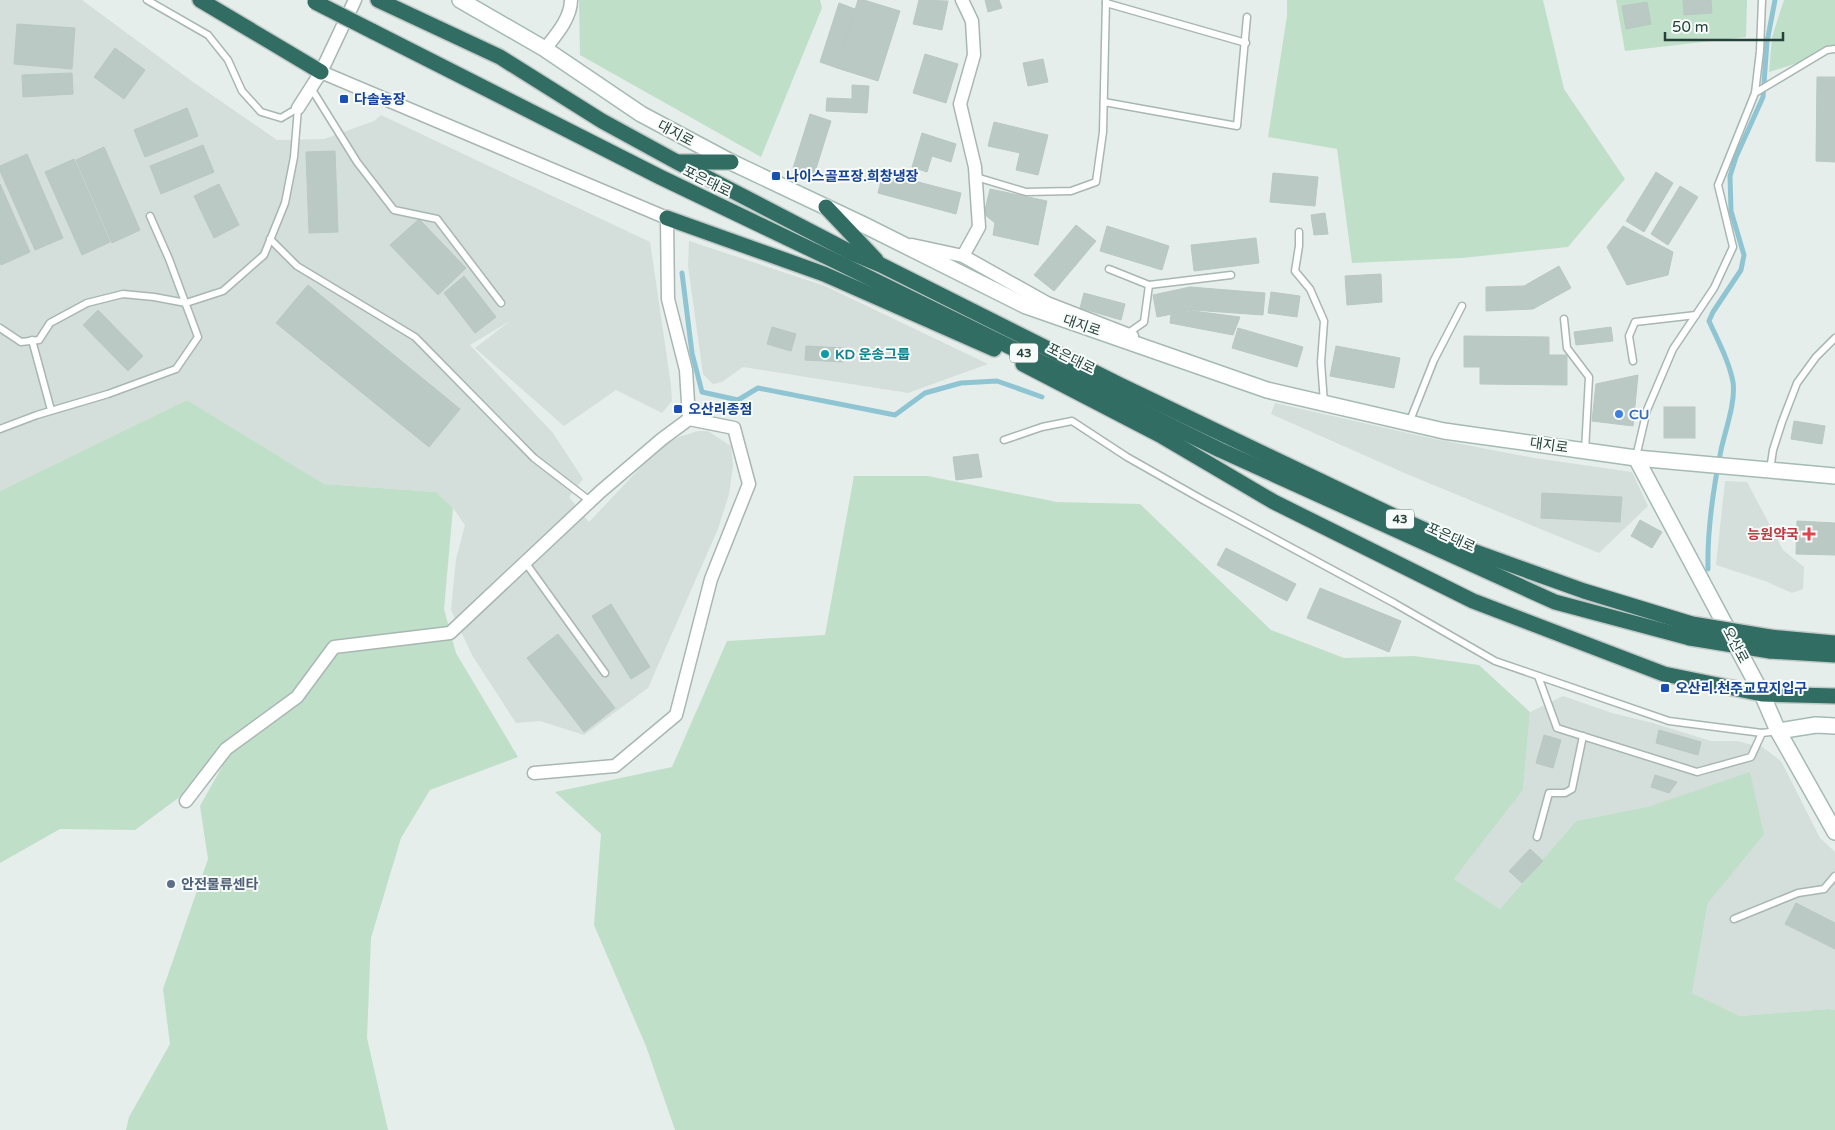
<svg xmlns="http://www.w3.org/2000/svg" width="1835" height="1130" font-family="'Varela Round','Noto Sans KR',sans-serif">
  <rect width="100%" height="100%" fill="#e6eeeb"/>
  <g fill="#d4deda">
    <path d="M0,0H82L193,82L277,140L324,139L374,121L381,115L650,242L671,385L672,401L662,413L616,390L564,426L475,348L510,321L470,345L553,433L583,479L569,497L589,522L659,448L679,437L698,431H708L731,446L733,466L729,494L718,529L648,688L584,735L540,721L516,723L472,655L451,610L456,559L465,525L453,508L436,492L324,484L187,400L0,491Z"/>
    <path d="M689,241L825,286L988,364L908,393L743,367L722,382L713,384L703,374L688,266Z"/>
    <path d="M1275,403L1430,438L1534,458L1632,472L1648,506L1599,553L1409,475L1271,414Z"/>
    <path d="M1725,481L1747,482L1783,550L1804,567L1803,589L1792,593L1765,581L1716,565Z"/>
    <path d="M1563,696L1612,713L1653,723L1711,741H1737L1756,746L1757,743L1781,761L1820,838L1835,852V1010L1828,1009L1740,1016L1692,993L1708,903L1764,835L1651,806L1576,821L1500,909L1454,879L1523,790L1530,712Z"/>
  </g>
  <g fill="#bfdfc9">
    <path d="M579,0H820L822,8L761,157L580,55Z"/>
    <path d="M1287,0H1543L1564,89L1625,179L1568,247L1462,258L1352,263L1337,149L1268,137L1287,16Z"/>
    <path d="M1616,0H1747L1746,37L1625,51Z"/>
    <path d="M1784,0H1835V51L1769,72L1772,37Z"/>
    <path d="M187,400L324,484L436,492L453,508L444,609L456,653L518,757L430,790L401,838L371,938L367,1038L388,1130H126L129,1117L170,1044L163,989L208,859L200,806L223,765L135,830L60,829L0,863V491Z"/>
    <path d="M854,476H928L1057,502L1140,504L1271,630L1344,658L1414,656L1479,665L1530,712L1523,790L1454,879L1500,909L1576,821L1651,806L1750,772L1764,835L1708,903L1692,993L1740,1016L1829,1009L1835,1010V1130H675L646,1046L594,925L601,834L555,792L672,767L727,641L825,635Z"/>
  </g>
  <g fill="none" stroke-linecap="round" stroke-linejoin="round">
    <g stroke="#8fc5d2" stroke-width="5">
      <path d="M682,273L692,353L702,392L738,400L758,388L895,415L925,393L961,383L997,381L1042,397"/>
      <path d="M1708,569C1707,529 1713,490 1721,450C1725,431 1736,402 1733,382C1729,361 1718,341 1709,321L1713,312L1741,270L1744,255L1731,211L1730,176L1736,157L1763,97L1767,42L1775,0"/>
    </g>
  </g>
  <g fill="#bbc9c4" stroke="#b8c8c2">
    <path d="M858,0H864L900,11L878,81L837,68Z"/>
    <path d="M919,0L948,1L942,30L913,24Z"/>
    <path d="M985,0H999L1002,8L988,12Z"/>
    <path d="M1683,0H1711L1712,13L1684,15Z"/>
    <path d="M1647,2L1651,24L1626,29L1622,6Z"/>
    <path d="M839,3L855,9L837,68L820,62Z"/>
    <path d="M17,24L75,28L72,69L14,64Z"/>
    <path d="M115,48L145,70L124,99L94,77Z"/>
    <path d="M925,54L958,64L946,103L913,93Z"/>
    <path d="M1043,59L1048,82L1028,86L1023,63Z"/>
    <path d="M72,73L73,94L23,97L22,75Z"/>
    <path d="M1817,77H1835V162L1816,161Z"/>
    <path d="M852,85L869,86L867,113L826,111L827,98L852,99Z"/>
    <path d="M187,108L198,136L145,157L134,130Z"/>
    <path d="M810,114L831,121L814,175L793,168Z"/>
    <path d="M994,122L1048,135L1038,175L1016,170L1020,153L988,146Z"/>
    <path d="M922,133L956,144L951,162L932,156L927,172L912,167Z"/>
    <path d="M203,145L214,172L161,194L150,166Z"/>
    <path d="M104,147L140,230L112,243L76,160Z"/>
    <path d="M335,151L338,232L309,233L306,152Z"/>
    <path d="M27,154L63,238L35,250L0,171V166Z"/>
    <path d="M74,159L110,242L82,255L45,172Z"/>
    <path d="M1656,172L1673,183L1644,232L1626,221Z"/>
    <path d="M883,173L961,193L956,214L878,193Z"/>
    <path d="M1273,173L1318,177L1315,206L1270,202Z"/>
    <path d="M0,184L30,252L1,265L0,262Z"/>
    <path d="M219,184L239,225L214,238L194,196Z"/>
    <path d="M1680,186L1698,197L1668,245L1651,234Z"/>
    <path d="M990,189L1047,201L1038,245L993,235L995,223L984,214Z"/>
    <path d="M1325,213L1328,234L1314,235L1311,215Z"/>
    <path d="M419,219L466,268L438,295L390,245Z"/>
    <path d="M1076,225L1096,241L1054,291L1034,275Z"/>
    <path d="M1107,226L1169,246L1162,270L1100,251Z"/>
    <path d="M1623,226L1673,252L1668,275L1627,285L1607,247Z"/>
    <path d="M1256,238L1259,263L1194,271L1191,245Z"/>
    <path d="M1559,266L1571,288L1533,309L1486,311V287L1524,286Z"/>
    <path d="M1381,274L1382,302L1347,305L1345,276Z"/>
    <path d="M464,276L496,317L475,333L444,293Z"/>
    <path d="M308,285L460,409L429,447L276,323Z"/>
    <path d="M1190,287L1265,293L1263,315L1193,310L1157,317L1153,295Z"/>
    <path d="M1271,292L1300,296L1297,317L1268,313Z"/>
    <path d="M1084,293L1125,304L1121,320L1080,308Z"/>
    <path d="M98,310L143,356L128,371L83,325Z"/>
    <path d="M1193,311L1240,317L1233,335L1170,323L1171,315Z"/>
    <path d="M772,327L796,334L791,351L767,344Z"/>
    <path d="M1611,327L1613,341L1576,345L1574,332Z"/>
    <path d="M1238,328L1303,347L1297,367L1232,348Z"/>
    <path d="M1464,336L1549,337V355H1567V385L1480,384V367H1464Z"/>
    <path d="M806,346L844,348L843,362L805,360Z"/>
    <path d="M1336,346L1400,358L1394,388L1330,376Z"/>
    <path d="M1638,375L1633,426L1592,421L1596,384Z"/>
    <rect x="1664" y="407" width="31" height="31"/>
    <path d="M1794,421L1825,426L1822,444L1791,439Z"/>
    <path d="M978,454L982,477L956,480L953,457Z"/>
    <path d="M1542,493L1622,497L1620,522L1541,518Z"/>
    <path d="M1640,520L1662,532L1652,548L1631,536Z"/>
    <path d="M1797,521L1835,523V555L1796,554Z"/>
    <path d="M1226,548L1296,584L1287,601L1217,565Z"/>
    <path d="M1320,588L1401,621L1389,652L1307,618Z"/>
    <path d="M611,604L650,667L631,679L592,616Z"/>
    <path d="M558,634L615,708L584,732L527,658Z"/>
    <path d="M1659,730L1701,742L1698,755L1656,743Z"/>
    <path d="M1544,735L1561,740L1553,768L1536,763Z"/>
    <path d="M1655,775L1677,782L1669,793L1651,787Z"/>
    <path d="M1530,849L1543,861L1522,883L1509,871Z"/>
    <path d="M1796,903L1835,923V949L1785,924Z"/>
  </g>
  <g fill="none" stroke-linecap="round" stroke-linejoin="round">
    <g stroke="#a8b7b2" stroke-width="9">
      <g id="lane">
        <path d="M147,0L208,35L228,60L242,91L261,112L281,118L298,108"/>
        <path d="M1106,3L1246,43"/>
        <path d="M311,88L357,162L394,210L437,219L501,303"/>
        <path d="M1755,93L1827,50L1835,49"/>
        <path d="M1104,102L1237,126L1247,17"/>
        <path d="M976,177L1026,192L1071,191L1096,182L1103,132L1106,0"/>
        <path d="M1299,232V246L1295,271L1310,289L1324,321L1321,362L1324,403"/>
        <path d="M270,239L297,266L415,337L534,458L590,501"/>
        <path d="M1109,269L1149,285L1144,322L1127,334"/>
        <path d="M1149,285L1231,275"/>
        <path d="M1564,319L1567,348L1589,377L1585,451"/>
        <path d="M0,328L21,342L39,340L50,323L87,303L123,294L154,297L186,303L223,291L264,255L285,203L294,157L298,108"/>
        <path d="M32,340L51,410"/>
        <path d="M1633,361L1629,336L1635,322L1696,315"/>
        <path d="M1409,423L1434,360L1462,306"/>
        <path d="M0,429L37,415L108,394L176,369L198,337L169,259L150,216"/>
        <path d="M1004,440L1042,427L1072,421L1127,457L1203,500L1394,603L1495,661L1669,721L1762,733L1778,731"/>
        <path d="M1636,457L1647,410L1673,349L1714,288L1733,247L1718,185L1755,93L1760,51L1762,0"/>
        <path d="M1770,470L1773,450L1782,422L1797,383L1816,357L1835,338"/>
        <path d="M525,562L605,673"/>
        <path d="M1538,676L1557,728L1697,772L1751,757L1762,733"/>
        <path d="M1537,837L1549,793H1565L1572,789L1583,736"/>
        <path d="M1734,919L1798,893L1824,889L1835,876"/>
      </g>
    </g>
    <g stroke="#a8b7b2" stroke-width="15">
      <g id="street">
        <path d="M962,0L972,21L974,55L960,104L975,167L979,227L963,256"/>
        <path d="M545,49C556,35 571,18 571,0"/>
        <path d="M321,72L667,218L668,299L686,370L689,419L734,428L749,484L711,579L676,715L615,766L534,773"/>
        <path d="M298,108L321,72L355,0"/>
        <path d="M912,245L963,256L1047,303L1132,336"/>
        <path d="M186,801L226,749L297,697L334,647L450,633L600,492L662,439L689,419"/>
      </g>
    </g>
    <g stroke="#a4bab3" stroke-width="18">
      <g id="secondary">
        <path d="M460,0L545,49L641,114L731,162L864,225L1026,306L1267,390L1444,431L1636,458L1835,476"/>
        <path d="M1636,458L1762,694L1778,731L1835,832"/>
        <path d="M1778,731L1816,725L1835,726"/>
      </g>
    </g>
    <g stroke="#c2cac8" stroke-width="18">
      <g id="highway">
        <path d="M200,0L321,72"/>
        <path d="M378,0L500,57L602,121L677,162L850,252L881,265L1120,385L1396,517L1470,550L1584,591L1692,624"/>
        <path d="M372,31L660,177L831,259L1220,450L1555,602L1690,638"/>
        <path d="M678,162H731"/>
        <path d="M826,207L876,260"/>
        <path d="M667,218L824,274L994,349"/>
        <path d="M1023,364L1160,435L1274,502L1473,601L1664,674L1762,694L1835,696"/>
        <path d="M1770,637L1835,643"/>
        <path d="M1770,651L1835,655"/>
      </g>
    </g>
    <use href="#lane" stroke="#fff" stroke-width="6"/>
    <use href="#street" stroke="#fff" stroke-width="12"/>
    <use href="#secondary" stroke="#fff" stroke-width="15"/>
    <use href="#highway" stroke="#316d63" stroke-width="15"/>
    <g stroke="#c2cac8" stroke-width="18" stroke-linecap="butt">
      <g id="highway-bridge">
        <path d="M315,2L372,31"/>
        <path d="M1692,624L1770,637"/>
        <path d="M1690,638L1770,651"/>
      </g>
    </g>
    <use href="#highway-bridge" stroke="#316d63" stroke-width="15"/>
  </g>
  <g fill="#1a4fb4" stroke="#f7fbf9" stroke-width="2">
    <rect x="339" y="94" width="10" height="10" rx="2.5"/>
    <rect x="771" y="171" width="10" height="10" rx="2.5"/>
    <rect x="673" y="404" width="10" height="10" rx="2.5"/>
    <rect x="1660" y="683" width="10" height="10" rx="2.5"/>
  </g>
  <circle fill="#0f9aa8" stroke="#f7fbf9" stroke-width="2" cx="825" cy="354" r="5"/>
  <circle fill="#3f7fe0" stroke="#f7fbf9" stroke-width="2" cx="1619" cy="414" r="5"/>
  <path fill="#e0444e" stroke="#f7fbf9" stroke-width="2" d="M1806.5 526.5h5v5h5v5h-5v5h-5v-5h-5v-5h5z"/>
  <circle fill="#5c6f8a" stroke="#f7fbf9" stroke-width="2" cx="171" cy="884" r="5"/>
  <g text-anchor="middle" stroke-width="4" stroke-linejoin="round" paint-order="stroke">
    <g fill="#f7fbf9" stroke="#647973" stroke-width="1">
      <rect x="1010" y="343.5" width="28" height="19" rx="4"/>
      <rect x="1386" y="509.5" width="28" height="19" rx="4"/>
    </g>
    <g font-size="12" font-weight="bold" fill="#25413a">
      <text x="1024" y="357">43</text>
      <text x="1400" y="523">43</text>
    </g>
    <g font-size="14" font-weight="bold" fill="#164399" stroke="#f7fbf9" text-anchor="start">
      <text x="354" y="104">다솔농장</text>
      <text x="786" y="181">나이스골프장.희창냉장</text>
      <text x="688" y="414">오산리종점</text>
      <text x="1675" y="693">오산리.천주교묘지입구</text>
    </g>
    <g font-size="14" fill="#25413a" stroke="#f7fbf9">
      <text transform="translate(676 133) rotate(28)" y="5">대지로</text>
      <text transform="translate(707 181) rotate(26)" y="5">포은대로</text>
      <text transform="translate(1082 325) rotate(19)" y="5">대지로</text>
      <text transform="translate(1071 358) rotate(26)" y="5">포은대로</text>
      <text transform="translate(1549 445) rotate(8)" y="5">대지로</text>
      <text transform="translate(1451 537) rotate(24)" y="5">포은대로</text>
      <text transform="translate(1736 645) rotate(62)" y="5">오산로</text>
    </g>
    <g font-size="14" font-weight="bold" fill="#0d838f" stroke="#f7fbf9" text-anchor="start">
      <text x="835" y="359">KD 운송그룹</text>
    </g>
    <g font-size="14" font-weight="bold" fill="#366cbe" stroke="#f7fbf9" text-anchor="start">
      <text x="1629" y="419">CU</text>
    </g>
    <g font-size="14" font-weight="bold" fill="#be3a42" stroke="#f7fbf9" text-anchor="end">
      <text x="1799" y="539">능원약국</text>
    </g>
    <g font-size="14" font-weight="bold" fill="#4e5e75" stroke="#f7fbf9" text-anchor="start">
      <text x="181" y="889">안전물류센타</text>
    </g>
  </g>
  <path d="M1665 32v8h118v-8" fill="none" stroke="#25413a" stroke-width="2.5"/>
  <text x="1672" y="32" font-size="15" fill="#25413a" stroke="#f7fbf9" stroke-width="4" paint-order="stroke">50 m</text>
</svg>
